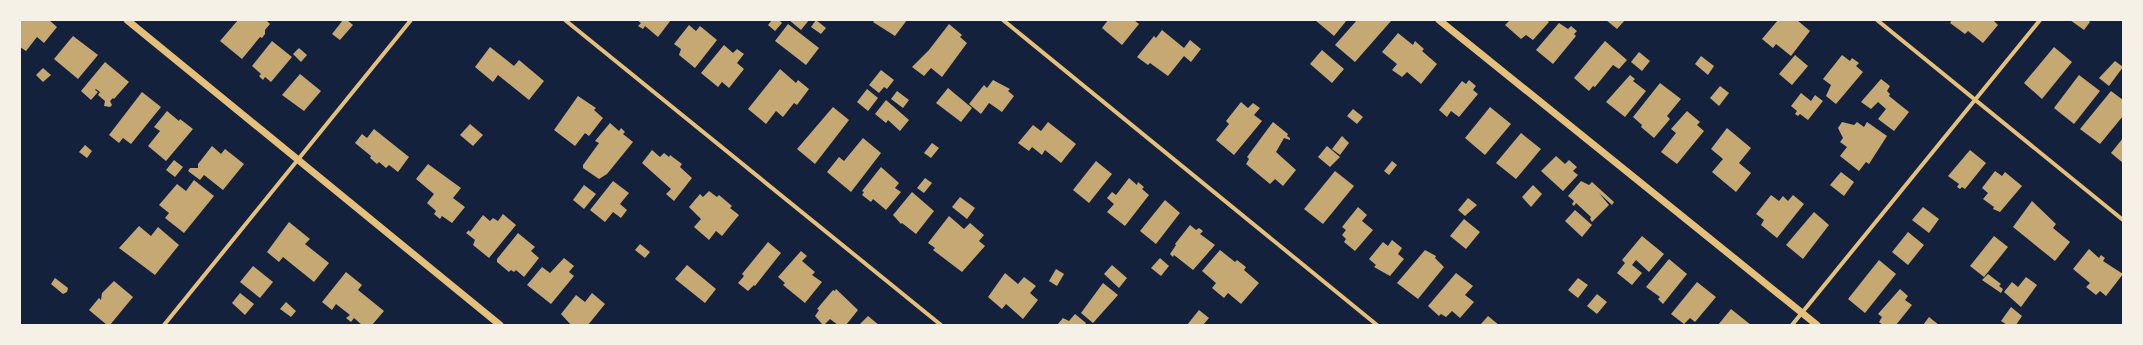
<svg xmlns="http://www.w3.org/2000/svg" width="2143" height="345" font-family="Inter,sans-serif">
  <rect width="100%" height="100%" fill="#14213d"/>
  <g fill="#c6a872">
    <path d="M22,20H49L57,27L44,43L37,37L26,51L20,47V22Z"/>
    <path d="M238,20H266L270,24L265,30V34L262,38L260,37L242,59L220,41Z"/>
    <path d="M343,20H347L353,25L340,40L332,34Z"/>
    <path d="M637,20H671L658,37L645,26L643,29L638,26L641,23Z"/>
    <path d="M772,20H779L782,23L775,31L768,25Z"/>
    <path d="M789,20H809L801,30Z"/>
    <path d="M816,20L826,28L821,34L811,27Z"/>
    <path d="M875,20H907L895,36L873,22Z"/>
    <path d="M1108,20H1134L1139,24L1122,45L1102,28Z"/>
    <path d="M1315,20H1347L1334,36Z"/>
    <path d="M1357,20L1391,21L1355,62L1335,45Z"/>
    <path d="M1510,20H1547L1549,22L1533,40L1526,35L1521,39L1505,25Z"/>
    <path d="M1606,20H1625L1617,29Z"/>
    <path d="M1778,20H1797L1810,31L1791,56L1776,44L1773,48L1762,39Z"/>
    <path d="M1952,20H1993L1998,25L1983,43L1968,31L1965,34L1950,23Z"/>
    <path d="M2070,20H2088L2090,22L2084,30Z"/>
    <path d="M1559,23L1568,29L1571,26L1577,31L1574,34L1576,36L1553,64L1536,50Z"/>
    <path d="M788,24L819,48L806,65L775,41Z"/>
    <path d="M949,24L962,35L960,37L967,43L942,77L931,68L924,76L912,67L929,50Z"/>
    <path d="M689,25L696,31L700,26L717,40L695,68L679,55L681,49L674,44Z"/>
    <path d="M1162,30L1184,48L1190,40L1201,49L1191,62L1184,56L1168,76L1150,63L1148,65L1137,57L1154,36L1156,38Z"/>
    <path d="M1398,33L1413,45L1415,41L1424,49L1422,51L1437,64L1421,84L1407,72L1402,77L1392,70L1397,64L1382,52Z"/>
    <path d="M73,36L98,55L78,79L54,59Z"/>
    <path d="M272,41L292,57L271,82L265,77L263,80L259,76L261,74L252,66Z"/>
    <path d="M1605,41L1627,60L1619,69L1613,65L1595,87L1593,86L1589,91L1574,78Z"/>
    <path d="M724,45L733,53L737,49L744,54L737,63L744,69L729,88L722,82L718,87L701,73Z"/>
    <path d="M490,47L514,66L519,60L544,81L529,100L498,75L493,82L475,67Z"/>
    <path d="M2054,47L2072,62L2042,99L2024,83Z"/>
    <path d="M299,48L307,55L301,62L293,54Z"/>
    <path d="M1322,50L1344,69L1332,83L1310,64Z"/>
    <path d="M1639,52L1650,61L1642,71L1631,62Z"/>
    <path d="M1795,55L1808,66L1792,85L1779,74Z"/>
    <path d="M1842,55L1850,61L1852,58L1859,63L1856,66L1863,72L1836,104L1826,96L1831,85L1823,79Z"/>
    <path d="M1701,56L1714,66L1708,75L1695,64Z"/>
    <path d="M2115,61L2123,67L2109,86L2099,78Z"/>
    <path d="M105,62L129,82L114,99L113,98L110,101L112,105L110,107L104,106L105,101L98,95L100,92L96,89L95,90L98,92L91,100L81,91Z"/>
    <path d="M43,68L51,75L43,82L36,75Z"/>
    <path d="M780,69L796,83L798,80L809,89L797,105L794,103L783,117L776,111L766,124L748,109Z"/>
    <path d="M881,70L894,80L887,89L884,87L879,93L869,85Z"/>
    <path d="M300,74L321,91L304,111L282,95Z"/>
    <path d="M1630,75L1635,79L1633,81L1646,91L1625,117L1606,102Z"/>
    <path d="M2079,75L2100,91L2074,124L2054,108Z"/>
    <path d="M1881,79L1890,86L1887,91L1890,94L1889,96L1909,112L1894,131L1878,119L1886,109L1878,102L1871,109L1861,102Z"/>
    <path d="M993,80L1010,89L1008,91L1014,96L1002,112L989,103L981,114L969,104L984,85L987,88Z"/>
    <path d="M1469,80L1476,86L1473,90L1478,94L1459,117L1451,111L1447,117L1439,110L1462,81L1466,84Z"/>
    <path d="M1660,83L1681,99L1667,116L1670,119L1654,138L1641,127L1642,125L1633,117Z"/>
    <path d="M1720,86L1729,93L1719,106L1710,98Z"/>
    <path d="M948,88L972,108L961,122L936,103Z"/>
    <path d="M867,89L878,98L868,111L857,102Z"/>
    <path d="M897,91L909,100L903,108L891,99Z"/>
    <path d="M2111,91L2123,100V116L2100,144L2080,129Z"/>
    <path d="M142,92L161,107L131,144L123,138L119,143L109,135Z"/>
    <path d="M1801,93L1811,101L1815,95L1823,101L1808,120L1800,114L1798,116L1795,114L1797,111L1791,106Z"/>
    <path d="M578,96L596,108L594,110L603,118L589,136L585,133L575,146L554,130Z"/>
    <path d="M886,100L909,120L900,131L888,120L886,123L875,114Z"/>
    <path d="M1241,102L1248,108L1253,103L1260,108L1254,115L1262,121L1234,155L1216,140L1229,124L1226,121Z"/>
    <path d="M833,107L849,120L815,164L797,149Z"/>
    <path d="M1490,107L1511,124L1485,155L1465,138Z"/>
    <path d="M1353,109L1363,117L1357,124L1347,116Z"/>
    <path d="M167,111L179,121L180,119L193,129L166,161L148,146L160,131L154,127Z"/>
    <path d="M1687,111L1700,122L1697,125L1704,131L1677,164L1661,152L1676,133L1671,129Z"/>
    <path d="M1048,122L1076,144L1061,163L1045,150L1042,155L1032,147L1029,151L1018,143L1033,125L1041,131Z"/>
    <path d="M1273,122L1288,134L1287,136L1290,138V140L1284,138L1276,152L1296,170L1283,186L1275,179L1270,184L1246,164L1249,159L1247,157Z"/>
    <path d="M1842,122L1854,125L1857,122L1864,127L1867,122L1887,136L1869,164L1866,162L1859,171L1840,156L1847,147L1840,142L1843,138L1838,128Z"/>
    <path d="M610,123L619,131L621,128L625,132L623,134L633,142L607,174L599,179L583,168V165L599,143L595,141Z"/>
    <path d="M470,124L483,135L473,146L460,135Z"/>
    <path d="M1727,128L1751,148L1739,163L1751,173L1736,192L1712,172L1723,159L1711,149Z"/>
    <path d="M374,129L409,157L398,172L389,165L386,168L379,162L377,164L370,158L371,156L355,143L362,134L367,138Z"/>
    <path d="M1521,133L1541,149L1516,179L1496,163Z"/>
    <path d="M1342,136L1349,143L1340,155L1332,149Z"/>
    <path d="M863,138L881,153L851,192L827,172L839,157L844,161Z"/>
    <path d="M2123,138V163L2111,153Z"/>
    <path d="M932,143L939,148L931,158L924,153Z"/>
    <path d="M85,145L92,151L87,158L79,152Z"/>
    <path d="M212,146L221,154L225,149L244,164L223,190L204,175L200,180L188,171L190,168H198V164Z"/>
    <path d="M1327,146L1340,157L1330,167L1318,157Z"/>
    <path d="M652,150L660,157L664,153L669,157L670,155L682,164L680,167L692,178L674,201L666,194L671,189L642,163Z"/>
    <path d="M1970,150L1986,163L1965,189L1962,187L1960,189L1957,187L1959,184L1948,176Z"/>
    <path d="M1556,156L1565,164L1569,160L1577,167L1573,171L1578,175L1563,191L1541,171Z"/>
    <path d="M174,160L183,167L175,177L166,170Z"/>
    <path d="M1096,161L1112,174L1089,203L1073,190Z"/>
    <path d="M1392,161L1397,165L1389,175L1384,171Z"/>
    <path d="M428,164L461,188L453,198L465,207L452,223L442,216L440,219L434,214L436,211L427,203L434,194L416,179Z"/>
    <path d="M881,167L899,183L895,188L901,192L886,210L873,199L871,202L862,195L864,192L862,191Z"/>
    <path d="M1335,171L1354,186L1323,224L1304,209Z"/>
    <path d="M1995,171L2002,176L2005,172L2022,186L2000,212L1993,209L1994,207L1983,199L1988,193L1982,188Z"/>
    <path d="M1841,172L1854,182L1844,196L1830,185Z"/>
    <path d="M925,178L932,183L924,193L917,188Z"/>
    <path d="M1129,178L1137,185L1138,182L1144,187L1142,189L1149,195L1125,226L1107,212L1114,204L1107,198L1112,192L1116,195Z"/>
    <path d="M194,180L214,196L184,233L165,218L169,213L159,205L177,184L186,191Z"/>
    <path d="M613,181L629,193L620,204L627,210L621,218L613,212L605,222L590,210Z"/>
    <path d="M1581,181L1589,185L1592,182L1614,202L1612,205L1599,193L1609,205L1592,222L1590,219L1591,217L1576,203L1574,206L1572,204L1574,201L1568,196Z"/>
    <path d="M584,185L596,194L584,209L573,200Z"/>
    <path d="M1533,185L1542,194L1531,207L1522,197Z"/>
    <path d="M709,191L717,197L719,195L732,206L730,208L739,215L722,236L716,231L709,240L694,227L701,219L689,207L700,194L703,197Z"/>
    <path d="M912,192L934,211L916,234L902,223L901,224L893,215Z"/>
    <path d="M1771,195L1779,201L1783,196L1788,201L1793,195L1804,204L1777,238L1761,225L1764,220L1756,214Z"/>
    <path d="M960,197L975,208L967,219L952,207Z"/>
    <path d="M1468,198L1477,205L1465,216L1458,210Z"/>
    <path d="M1165,200L1180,213L1156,244L1140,231Z"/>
    <path d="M2032,201L2056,224L2053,228L2070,242L2055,261L2013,227Z"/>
    <path d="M1358,207L1367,215L1362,221L1373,230L1355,251L1344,242L1346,239L1342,235L1346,230L1342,227Z"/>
    <path d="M1923,207L1939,219L1929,233L1912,220Z"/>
    <path d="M1575,210L1592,225L1582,237L1565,221Z"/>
    <path d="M1814,212L1829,225L1803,259L1786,245Z"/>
    <path d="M503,214L516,225L489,258L473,245L475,240L466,233L469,230L470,232L483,215L490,221L493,218L498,221Z"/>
    <path d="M949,216L964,229L970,223L984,235L979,241L985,246L962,272L933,250L935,248L928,243Z"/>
    <path d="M1464,219L1480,232L1466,249L1450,236Z"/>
    <path d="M289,222L310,239L305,244L329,263L314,282L283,257L279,262L267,252Z"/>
    <path d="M1190,225L1196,230L1199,228L1203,231L1200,234L1215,245L1193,270L1174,255L1173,257L1170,254L1176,245L1175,244Z"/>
    <path d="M139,226L151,236L158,227L179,245L155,275L119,248Z"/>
    <path d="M1908,232L1924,245L1908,265L1892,252Z"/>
    <path d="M518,233L535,247L531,251L539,258L524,277L516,270L514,272L511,270L509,272L497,262V259Z"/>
    <path d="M1642,236L1664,254L1649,272L1636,260L1632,265L1642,273L1632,285L1617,273L1625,263L1622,260Z"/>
    <path d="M1994,236L2008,247L1984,277L1970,266Z"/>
    <path d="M1392,240L1402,248L1398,254L1404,259L1390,276L1374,267L1376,265L1369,259L1383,242L1388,246Z"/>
    <path d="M768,242L781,253L755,286L754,285L748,291L738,283L744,276L742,274Z"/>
    <path d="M640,244L650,252L645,258L635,250Z"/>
    <path d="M2089,249L2099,258L2101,255L2105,258L2103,261L2123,274L2106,296L2100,291L2096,295L2086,287L2090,283L2073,269Z"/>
    <path d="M1220,250L1235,262L1237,260L1246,267L1244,270L1259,283L1241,304L1228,293L1224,298L1212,288L1216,283L1202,271Z"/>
    <path d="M1425,250L1436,256L1435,258L1444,267L1418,299L1397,283Z"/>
    <path d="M801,251L807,256L802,261L815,272L812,275L822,282L805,303L783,285L785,283L778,277Z"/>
    <path d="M564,258L574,266L569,272L574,276L551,304L527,285L542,267L550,273Z"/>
    <path d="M1160,258L1169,266L1161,276L1151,268Z"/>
    <path d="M1669,259L1687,274L1663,304L1658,299L1660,297L1646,287Z"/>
    <path d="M1879,260L1896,274L1865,313L1848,299Z"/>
    <path d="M687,265L716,289L705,303L675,279Z"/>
    <path d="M1112,265L1127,278L1119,288L1104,274Z"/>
    <path d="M253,266L273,282L260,298L240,282Z"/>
    <path d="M1056,269L1064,274L1057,286L1049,281Z"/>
    <path d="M346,272L362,285L358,290L384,311L372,325H362L354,318L351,322L346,318L350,315L336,304L332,310L322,302Z"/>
    <path d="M1005,273L1018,284L1024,277L1036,286L1030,293L1038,300L1023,319L1006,304L1002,309L988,297Z"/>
    <path d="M1456,273L1473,286L1465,295L1474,302L1460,318L1452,311L1446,317L1441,314L1439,316L1428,306Z"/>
    <path d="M1988,274L2001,284L1999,286L2003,289L2001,293L1982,280Z"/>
    <path d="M2026,277L2037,285L2021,307L2004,292L2012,282L2018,287Z"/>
    <path d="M55,278L68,288L67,292L63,294L51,284Z"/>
    <path d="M1578,278L1588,285L1578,298L1568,290Z"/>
    <path d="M114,281L133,297L110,325H107L89,310L99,298L101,300L102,293Z"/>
    <path d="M1697,282L1716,297L1695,322L1690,318L1684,324L1671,314Z"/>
    <path d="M1103,283L1118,295L1093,323L1081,313Z"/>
    <path d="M836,289L858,310L846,325H838L830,319L825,324H822L815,316L819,310L817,309L833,290L835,291Z"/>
    <path d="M1900,289L1908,296L1905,300L1912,305L1896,325H1883L1879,322L1882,317L1878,314Z"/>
    <path d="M240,293L254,304L245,315L232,303Z"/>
    <path d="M592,293L605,304L588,325H571L561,314L576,295L585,302Z"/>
    <path d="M1597,294L1607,302L1597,314L1587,306Z"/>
    <path d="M286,302L296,311L291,317L280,309Z"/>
    <path d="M2011,307L2022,316L2016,325H2007L2001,321Z"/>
    <path d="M1731,309L1751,325H1718Z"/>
    <path d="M1199,310L1209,318L1203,325H1187Z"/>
    <path d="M1075,314L1086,323L1085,325H1057L1063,318L1069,321Z"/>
    <path d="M868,316L879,325H859Z"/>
    <path d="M1488,316L1499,325H1480Z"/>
    <path d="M1929,317L1939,325H1923Z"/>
  </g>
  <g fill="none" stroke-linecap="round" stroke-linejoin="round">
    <g stroke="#e5c07b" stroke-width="4">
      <path d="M565,20L941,325"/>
      <path d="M1003,20L1377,325"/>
      <path d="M1877,20L2123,220"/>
      <path d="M164,325L411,20"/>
      <path d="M1792,325L2040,20"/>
    </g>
    <g stroke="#e5c07b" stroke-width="7">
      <path d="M127,20L500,325"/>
      <path d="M1439,20L1817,325"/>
    </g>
  </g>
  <rect width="2143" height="345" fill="none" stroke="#f6f1e7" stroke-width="42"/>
</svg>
